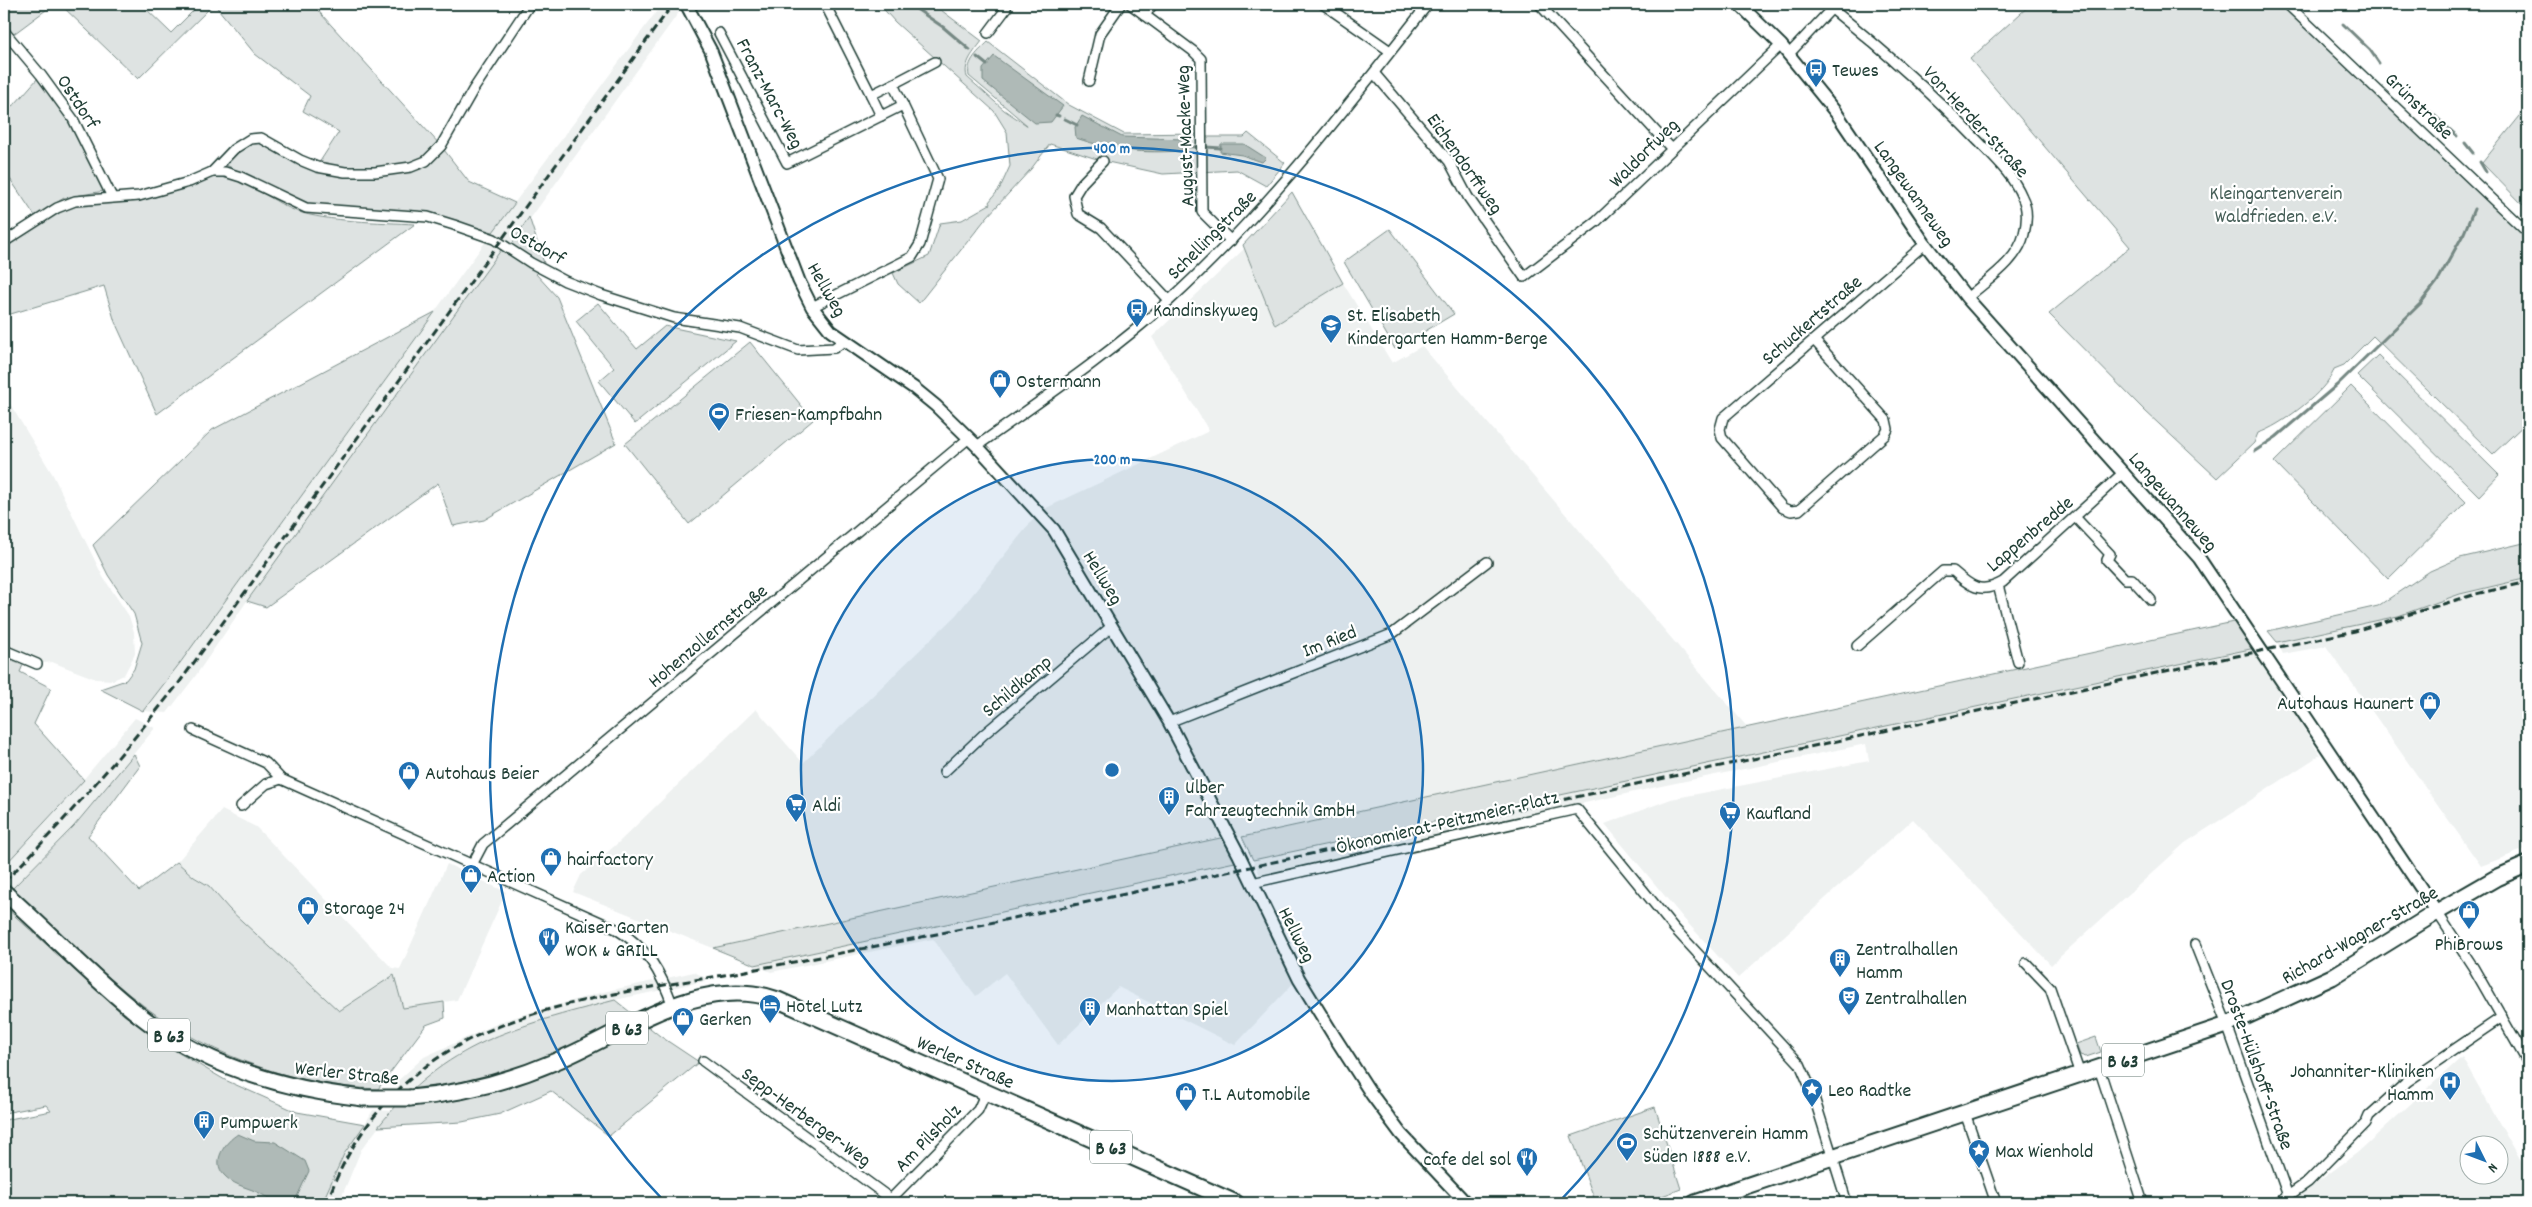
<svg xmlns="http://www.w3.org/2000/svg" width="2532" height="1207" font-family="Dekko,sans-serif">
  <rect width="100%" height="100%" fill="#fff"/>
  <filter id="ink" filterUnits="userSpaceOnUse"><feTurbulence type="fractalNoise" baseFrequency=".02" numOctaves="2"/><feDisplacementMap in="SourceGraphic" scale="10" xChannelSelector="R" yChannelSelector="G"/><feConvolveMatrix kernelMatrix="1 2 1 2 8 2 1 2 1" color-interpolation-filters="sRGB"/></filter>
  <g filter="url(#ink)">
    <g fill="#eef1f0" fill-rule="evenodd">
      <path d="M662,4H680L682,8L512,244L493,232Z"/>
      <path d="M486,241L501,250L247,601L194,678L167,713L143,711L180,663Z"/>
      <path d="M1244,249L1275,325L1343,283L1392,363L1422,346L1748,728L1242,837H1225L713,948L573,892L581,875L618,843L756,709L803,763L956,615L1040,511L1209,431L1152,337Z"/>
      <path d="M4,394L53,475L103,577L129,616L134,632L135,654L124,675L113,680L96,679L52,662L37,664L4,647Z"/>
      <path d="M2528,578V848L2481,866L2326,646L2283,654L2277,642L2398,616L2460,594Z"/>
      <path d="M2255,648L2320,755L2185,843L2051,965L1913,819L1738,978L1684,919L1605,824L1671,799L1869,761L1866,744L1666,785L1260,875L1253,860Z"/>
      <path d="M135,718L155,728L74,826L11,890L4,883V866L61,806Z"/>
      <path d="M222,810L256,827L392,968L400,969L447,864L506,892L457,1000L403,1008L393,976L339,1011L229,909L209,886L194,877L177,862Z"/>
      <path d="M1235,862L1297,979L1235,1045L1118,987L1058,1045L1005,973L976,996L933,939L771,972L755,965Z"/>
      <path d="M694,972L710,980L615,1000L514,1028L462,1052L412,1088L392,1086L424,1057L505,1020L603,992Z"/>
      <path d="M2462,1057L2528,1174V1203H2289L2357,1153ZM2470,1144H2500V1174H2470Z"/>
      <path d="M373,1110L391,1111L361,1150L339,1203H322L344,1154L365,1124Z"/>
    </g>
    <g fill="#dee3e2" stroke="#7e908b">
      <path d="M4,4H54L11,36L4,28Z"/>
      <path d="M60,4H141L171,33L200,4H214L138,79Z"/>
      <path d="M214,4H312L441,146L469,182L515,203L493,232L422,213L320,207L301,202L224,164L250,143H260L298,163L345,174L426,161L345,172L319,163L339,132L303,111L310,96L255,54Z"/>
      <path d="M879,4H933L982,41C974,52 963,63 967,77L1004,110L1028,126L969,76C966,61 979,51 988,42L1069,105L1124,134L1200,133L1201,137H1244L1248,133L1285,163L1266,186L1237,170L1163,174L1103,161L1050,144L1031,169L987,217L919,303L898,284L893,273L929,256L940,223L962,220L990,204L989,202L1000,188L1010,166L1007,132L994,111L895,22Z"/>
      <path d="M2031,4H2280L2528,239V421L2493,454L2373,336L2344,365L2334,369C2329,390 2279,427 2258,433L2254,443L2217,478L2145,411L2049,314L2130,247L1970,59Z"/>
      <path d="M38,78L70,121L104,191L64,198L35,216L4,170V110L15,104Z"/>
      <path d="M2528,106V210L2482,163Z"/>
      <path d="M212,175C244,174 268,200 296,211C327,222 381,222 415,224L157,414L115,322L104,286L4,316V247L58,212L76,205L139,201L188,186Z"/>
      <path d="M1292,192L1343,283L1275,325L1243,245Z"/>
      <path d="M529,217L544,263L536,274L557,297L616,443L484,520L453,526L438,483L266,607L247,601L501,250L512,244Z"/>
      <path d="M1390,229L1454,314L1395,349L1344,262Z"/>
      <path d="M598,303L637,349L665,326L736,341L635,424L599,381L614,368L576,321Z"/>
      <path d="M435,312L180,663L143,711L100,689L126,680L134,669L142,643L134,614L108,575L93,545L212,430Z"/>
      <path d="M750,342L813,420L689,524L625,444Z"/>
      <path d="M2378,355L2499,475L2479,496L2357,375Z"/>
      <path d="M2351,386L2466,502L2388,579L2274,462Z"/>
      <path d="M2528,542V578L2460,594L2398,616L2277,642L2268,631L2378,606L2430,571L2460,558Z"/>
      <path d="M2238,621L2255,648L1253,860L1242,837Z"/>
      <path d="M4,658L23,665L20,672L51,688L34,724L84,780L4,866Z"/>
      <path d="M134,754L140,766L88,836L139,891L177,862L194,877L209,886L229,909L339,1011L394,975L403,1008L444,1002L445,1018L426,1025L378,1089C289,1086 199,1052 130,995C90,962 51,925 11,890L74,826Z"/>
      <path d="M1225,837L1235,862L755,965L713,948Z"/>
      <path d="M4,906L124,1015L172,1049L225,1080L297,1112L365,1124L344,1154L322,1203H4V1120L51,1111L46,1105L4,1113Z"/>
      <path d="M615,1000L660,1036L699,1062L609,1136L551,1091L500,1114L462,1122L378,1127C446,1042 514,1027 615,1000Z"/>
      <path d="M2096,1037L2101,1052L2086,1057L2080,1055L2076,1044Z"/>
      <path d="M1655,1107L1681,1189L1643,1203H1596L1571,1136Z"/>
    </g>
    <g fill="#afbab7" stroke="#758883">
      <path d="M994,56L1063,106L1051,122L1035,123L983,81V69Z"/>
      <path d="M1082,116L1122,137L1183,139V151C1141,153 1117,152 1076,138L1075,127Z"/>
      <path d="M1221,144H1244L1266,158L1262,162L1242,155L1220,152Z"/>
      <path d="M238,1134L254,1141L275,1142L305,1161L309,1171L295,1201C281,1207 268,1197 255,1191C245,1187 232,1184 224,1175C211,1161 225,1142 238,1134Z"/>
    </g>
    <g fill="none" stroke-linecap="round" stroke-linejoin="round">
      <g stroke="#758883" stroke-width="3">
        <path d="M909,4L943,27L970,50"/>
        <path d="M2330,4L2336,10"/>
        <path d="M2343,24L2370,50L2379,63"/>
        <path d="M977,57L987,65"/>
        <path d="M2391,76L2457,136"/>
        <path d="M1056,115L1059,116"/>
        <path d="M1065,119L1077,125"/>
        <path d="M2465,143L2473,153"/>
        <path d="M1183,146L1196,147"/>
        <path d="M1206,147L1221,148"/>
        <path d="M2480,162L2486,172"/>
        <path d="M2255,451L2276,437L2337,385L2420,304L2437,282L2464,233L2474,209"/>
      </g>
      <g stroke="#1f3d34" stroke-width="12">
        <g id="minor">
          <path d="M1130,4L1193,51L1201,59L1202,212L1231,241"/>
          <path d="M1323,4L1390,51"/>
          <path d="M1539,4L1671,148"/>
          <path d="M2287,4L2528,233"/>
          <path d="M1832,9C1883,50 1932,93 1978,141C1994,158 2013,175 2022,197C2028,208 2027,222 2024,234C2018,261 1987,280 1967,298"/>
          <path d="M1145,15L1153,4"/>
          <path d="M4,31L41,75L73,119L112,197"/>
          <path d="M719,33L787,163L903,105"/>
          <path d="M988,33L1006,9V4"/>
          <path d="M1788,55L1836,4"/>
          <path d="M1374,73L1449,161L1468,197L1524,277L1596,222L1781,45"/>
          <path d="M1089,81L1100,34L1121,4"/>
          <path d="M893,84L935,62"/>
          <path d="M871,95L881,116"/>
          <path d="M1103,161L1082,183L1074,196L1078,214L1101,228L1169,300"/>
          <path d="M212,172H225L241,177L306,208L428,217L454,225L494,239L531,263L565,281L601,295L674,318L740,328L798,350L834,348L844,341"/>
          <path d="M4,242L57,208L75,201L139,196L189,182L212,172L234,149L250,139L261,138L300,160L317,167L345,172H375L411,167L426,161L441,146L473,90L530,4"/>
          <path d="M812,307L912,257L920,244L938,179L893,84L871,95L825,4"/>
          <path d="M1814,340L1886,420L1888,429L1885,435L1799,510L1791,511L1783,508L1722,438L1720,429L1723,418L1925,244"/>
          <path d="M977,446C1043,399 1110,354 1170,300C1269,209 1345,109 1428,4"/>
          <path d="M2075,517L2110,554L2107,560L2125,579H2132L2151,600"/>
          <path d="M1998,585L2018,662"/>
          <path d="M1857,646L1943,571H1953C1970,586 1980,595 2003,582L2124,472"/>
          <path d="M4,650L37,664"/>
          <path d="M1169,722L1392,634L1487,562"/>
          <path d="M193,730L266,763L281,779L616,929C648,948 661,973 673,1006"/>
          <path d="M944,772L983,735L1112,626"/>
          <path d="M241,806L266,784L281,779"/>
          <path d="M473,863L483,844L969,438"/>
          <path d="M1252,883L1577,809L1674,928L1800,1064L1813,1094L1847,1203"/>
          <path d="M2437,912L2473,967L2528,1063"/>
          <path d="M2195,944L2227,1025L2288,1196"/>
          <path d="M2026,963L2050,988L2080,1074"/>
          <path d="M703,1061L891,1199"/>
          <path d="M2099,1068L2143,1203"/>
          <path d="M1965,1113L1996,1203"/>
          <path d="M887,1203L978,1110L986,1092"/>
          <path d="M2278,1203L2308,1182L2366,1123L2369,1116L2408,1081L2502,1017"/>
        </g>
      </g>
      <g stroke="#1f3d34" stroke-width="15">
        <g id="tertiary">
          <path d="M686,4L711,51L799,281L812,307L831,331L914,388L936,406L977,446L1054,530L1169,722L1239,855L1299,979L1334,1036L1372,1095L1401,1134L1466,1203"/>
          <path d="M1739,4L1781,45L1837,114L1925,244L1967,298L2199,558L2437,912"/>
        </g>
      </g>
      <g stroke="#1f3d34" stroke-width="19">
        <g id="primary">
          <path d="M4,892C49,932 91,977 138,1014C203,1066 282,1089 363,1098"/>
          <path d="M410,1098C460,1094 507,1082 554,1062C623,1034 700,972 778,1000L1236,1203"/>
          <path d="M1695,1203L2227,1025L2332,977L2437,912L2496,878L2528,864"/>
        </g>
      </g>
      <use href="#minor" stroke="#fff" stroke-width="9"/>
      <use href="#tertiary" stroke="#fff" stroke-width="11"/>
      <use href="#primary" stroke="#fff" stroke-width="15"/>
      <g stroke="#1f3d34" stroke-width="3" stroke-dasharray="8 4" stroke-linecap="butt">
        <path d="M4,882C67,819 123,753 179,683L673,4"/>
        <path d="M327,1203C353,1126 409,1066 483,1033C559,999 644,989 724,975C827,956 930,936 1032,914C1473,819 1914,724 2355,631L2476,594L2528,582"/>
      </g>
      <g stroke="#1f3d34" stroke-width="19" stroke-linecap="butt">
        <path id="primary-bridge" d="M363,1098H410"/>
      </g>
      <use href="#primary-bridge" stroke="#fff" stroke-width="15"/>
    </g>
  </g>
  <circle cx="1112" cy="770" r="311" fill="#1f6fb2" fill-opacity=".12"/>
  <g fill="none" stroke="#1f6fb2" stroke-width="2.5">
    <circle cx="1112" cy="770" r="311"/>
    <path d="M665 1202A622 622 0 1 1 1559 1202"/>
  </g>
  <defs>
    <g id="bus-pin" transform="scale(1.125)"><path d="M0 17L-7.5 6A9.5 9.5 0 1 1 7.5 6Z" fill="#1f6fb2" stroke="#fff"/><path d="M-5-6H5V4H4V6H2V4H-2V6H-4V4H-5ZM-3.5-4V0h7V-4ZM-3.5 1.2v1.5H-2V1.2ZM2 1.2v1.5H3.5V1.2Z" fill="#fff"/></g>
    <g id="school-pin" transform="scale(1.125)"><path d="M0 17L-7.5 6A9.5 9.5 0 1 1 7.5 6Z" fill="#1f6fb2" stroke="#fff"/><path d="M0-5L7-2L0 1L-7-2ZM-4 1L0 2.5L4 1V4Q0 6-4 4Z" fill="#fff"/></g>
    <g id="shop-pin" transform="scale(1.125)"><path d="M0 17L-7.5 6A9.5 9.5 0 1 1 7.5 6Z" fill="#1f6fb2" stroke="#fff"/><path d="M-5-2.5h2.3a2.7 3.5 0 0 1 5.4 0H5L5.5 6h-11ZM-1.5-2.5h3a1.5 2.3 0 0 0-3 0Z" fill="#fff"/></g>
    <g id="stadium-pin" transform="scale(1.125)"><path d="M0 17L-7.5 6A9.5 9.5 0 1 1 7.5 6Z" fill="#1f6fb2" stroke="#fff"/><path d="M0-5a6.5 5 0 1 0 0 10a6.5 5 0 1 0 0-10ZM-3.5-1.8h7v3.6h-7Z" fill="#fff"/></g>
    <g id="building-pin" transform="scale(1.125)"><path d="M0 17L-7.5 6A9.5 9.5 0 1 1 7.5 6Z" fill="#1f6fb2" stroke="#fff"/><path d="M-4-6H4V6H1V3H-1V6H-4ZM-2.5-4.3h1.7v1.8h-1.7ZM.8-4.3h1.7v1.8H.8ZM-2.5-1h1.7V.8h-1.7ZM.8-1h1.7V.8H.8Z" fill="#fff"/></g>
    <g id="supermarket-pin" transform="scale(1.125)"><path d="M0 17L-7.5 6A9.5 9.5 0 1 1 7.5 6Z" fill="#1f6fb2" stroke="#fff"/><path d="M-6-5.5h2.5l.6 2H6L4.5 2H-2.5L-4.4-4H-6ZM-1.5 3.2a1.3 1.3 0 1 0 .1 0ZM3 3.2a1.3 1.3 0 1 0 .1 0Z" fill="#fff"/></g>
    <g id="restaurant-pin" transform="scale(1.125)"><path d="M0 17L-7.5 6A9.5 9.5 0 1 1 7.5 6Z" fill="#1f6fb2" stroke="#fff"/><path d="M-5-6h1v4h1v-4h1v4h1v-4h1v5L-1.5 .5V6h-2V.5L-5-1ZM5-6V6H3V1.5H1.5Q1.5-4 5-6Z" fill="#fff"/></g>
    <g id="theatre-pin" transform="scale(1.125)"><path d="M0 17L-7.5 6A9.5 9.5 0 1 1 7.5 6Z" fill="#1f6fb2" stroke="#fff"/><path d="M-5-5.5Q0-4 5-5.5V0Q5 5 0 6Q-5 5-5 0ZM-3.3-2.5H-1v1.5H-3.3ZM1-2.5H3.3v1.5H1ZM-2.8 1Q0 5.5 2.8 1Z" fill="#fff"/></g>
    <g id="hotel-pin" transform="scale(1.125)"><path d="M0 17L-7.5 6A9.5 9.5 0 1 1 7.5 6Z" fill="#1f6fb2" stroke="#fff"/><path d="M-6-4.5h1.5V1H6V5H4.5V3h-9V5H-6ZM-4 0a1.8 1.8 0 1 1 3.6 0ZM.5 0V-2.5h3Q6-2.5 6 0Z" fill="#fff"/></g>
    <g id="hospital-pin" transform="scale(1.125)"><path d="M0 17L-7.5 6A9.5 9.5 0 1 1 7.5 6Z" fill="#1f6fb2" stroke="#fff"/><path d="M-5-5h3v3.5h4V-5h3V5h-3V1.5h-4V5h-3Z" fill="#fff"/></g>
    <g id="sight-pin" transform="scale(1.125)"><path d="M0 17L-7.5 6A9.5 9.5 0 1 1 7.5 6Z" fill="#1f6fb2" stroke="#fff"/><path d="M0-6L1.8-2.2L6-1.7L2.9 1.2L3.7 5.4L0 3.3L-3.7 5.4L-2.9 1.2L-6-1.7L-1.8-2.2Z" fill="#fff"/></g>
  </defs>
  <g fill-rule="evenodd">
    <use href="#bus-pin" x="1816" y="69"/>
    <use href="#bus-pin" x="1137" y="309"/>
    <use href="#school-pin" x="1331" y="325"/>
    <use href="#shop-pin" x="1000" y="380"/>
    <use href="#stadium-pin" x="719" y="413"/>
    <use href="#shop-pin" x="2430" y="702"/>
    <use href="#shop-pin" x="409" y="772"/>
    <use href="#building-pin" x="1169" y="797"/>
    <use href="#supermarket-pin" x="796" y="804"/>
    <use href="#supermarket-pin" x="1730" y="812"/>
    <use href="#shop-pin" x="551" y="858"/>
    <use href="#shop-pin" x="471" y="875"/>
    <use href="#shop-pin" x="308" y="907"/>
    <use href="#shop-pin" x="2469" y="911"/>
    <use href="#restaurant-pin" x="549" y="938"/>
    <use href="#building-pin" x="1840" y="959"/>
    <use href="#theatre-pin" x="1849" y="997"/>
    <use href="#hotel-pin" x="770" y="1005"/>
    <use href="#building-pin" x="1090" y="1008"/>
    <use href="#shop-pin" x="683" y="1018"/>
    <use href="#hospital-pin" x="2450" y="1082"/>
    <use href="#sight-pin" x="1812" y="1089"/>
    <use href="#shop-pin" x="1186" y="1093"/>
    <use href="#building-pin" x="204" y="1121"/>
    <use href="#stadium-pin" x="1627" y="1143"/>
    <use href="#sight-pin" x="1979" y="1150"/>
    <use href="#restaurant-pin" x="1527" y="1158"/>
  </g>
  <g text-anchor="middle" stroke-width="4.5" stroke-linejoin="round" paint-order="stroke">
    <g fill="#fff" stroke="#627771" stroke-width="1">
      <rect x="606" y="1011.5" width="42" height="33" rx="4"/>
      <rect x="148" y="1018.5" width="42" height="33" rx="4"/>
      <rect x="2102" y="1043.5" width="42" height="33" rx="4"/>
      <rect x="1090" y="1130.5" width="42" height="33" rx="4"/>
    </g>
    <g font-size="19" font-weight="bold" fill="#1f3d34">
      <text x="627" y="1035">B 63</text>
      <text x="169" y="1042">B 63</text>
      <text x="2123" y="1067">B 63</text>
      <text x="1111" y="1154">B 63</text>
    </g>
    <g font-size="20" fill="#1f3d34" stroke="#fff" text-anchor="start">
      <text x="1832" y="76">Tewes</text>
      <text x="1153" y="316">Kandinskyweg</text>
      <text x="1347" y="321">St. Elisabeth<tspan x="1347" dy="23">Kindergarten Hamm-Berge</tspan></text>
      <text x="1016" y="387">Ostermann</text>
      <text x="735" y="420">Friesen-Kampfbahn</text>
      <text x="2414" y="709" text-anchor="end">Autohaus Haunert</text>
      <text x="425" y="779">Autohaus Beier</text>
      <text x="1185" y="793">Ulber<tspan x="1185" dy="23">Fahrzeugtechnik GmbH</tspan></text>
      <text x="812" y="811">Aldi</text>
      <text x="1746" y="819">Kaufland</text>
      <text x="567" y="865">hairfactory</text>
      <text x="487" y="882">Action</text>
      <text x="324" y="914">Storage 24</text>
      <text x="565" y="933">Kaiser Garten<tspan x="565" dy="23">WOK &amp; GRILL</tspan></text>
      <text x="2469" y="950" text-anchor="middle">PhiBrows</text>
      <text x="1856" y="955">Zentralhallen<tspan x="1856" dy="23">Hamm</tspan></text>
      <text x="1865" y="1004">Zentralhallen</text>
      <text x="786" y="1012">Hotel Lutz</text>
      <text x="1106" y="1015">Manhattan Spiel</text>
      <text x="699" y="1025">Gerken</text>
      <text x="2434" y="1077" text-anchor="end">Johanniter-Kliniken<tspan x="2434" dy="23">Hamm</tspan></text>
      <text x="1828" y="1096">Leo Radtke</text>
      <text x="1202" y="1100">T.L Automobile</text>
      <text x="220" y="1128">Pumpwerk</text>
      <text x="1643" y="1139">Schützenverein Hamm<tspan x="1643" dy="23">Süden 1888 e.V.</tspan></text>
      <text x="1995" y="1157">Max Wienhold</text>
      <text x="1511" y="1165" text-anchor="end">cafe del sol</text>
    </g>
    <g font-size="20" fill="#1f3d34" stroke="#fff">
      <text transform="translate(771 93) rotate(62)" y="7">Franz-Marc-Weg</text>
      <text transform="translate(79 101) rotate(57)" y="7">Ostdorf</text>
      <text transform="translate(2420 105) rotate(44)" y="7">Grünstraße</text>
      <text transform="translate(1977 121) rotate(47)" y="7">Von-Herder-Straße</text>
      <text transform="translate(1184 136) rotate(-92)" y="7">August-Macke-Weg</text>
      <text transform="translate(1643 152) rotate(-45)" y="7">Waldorfweg</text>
      <text transform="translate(1466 163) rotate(55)" y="7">Eichendorffweg</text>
      <text transform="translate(1915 193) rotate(55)" y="7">Langewanneweg</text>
      <text transform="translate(1211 234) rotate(-45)" y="7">Schellingstraße</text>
      <text transform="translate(538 244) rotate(30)" y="7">Ostdorf</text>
      <text transform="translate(828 289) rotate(60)" y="7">Hellweg</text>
      <text transform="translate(1811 319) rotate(-41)" y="7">Schuckertstraße</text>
      <text transform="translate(2174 501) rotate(49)" y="7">Langewanneweg</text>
      <text transform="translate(2029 533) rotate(-40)" y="7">Lappenbredde</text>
      <text transform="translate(1104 577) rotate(59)" y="7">Hellweg</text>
      <text transform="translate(707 635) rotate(-40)" y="7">Hohenzollernstraße</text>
      <text transform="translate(1329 640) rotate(-22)" y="7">Im Ried</text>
      <text transform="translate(1016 685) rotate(-40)" y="7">Schildkamp</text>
      <text transform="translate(1447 821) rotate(-13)" y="7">Ökonomierat-Peitzmeier-Platz</text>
      <text transform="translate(1298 934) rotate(63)" y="7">Hellweg</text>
      <text transform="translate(2359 934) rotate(-30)" y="7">Richard-Wagner-Straße</text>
      <text transform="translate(966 1061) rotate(24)" y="7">Werler Straße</text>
      <text transform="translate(2258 1064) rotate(70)" y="7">Droste-Hülshoff-Straße</text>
      <text transform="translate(347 1072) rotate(6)" y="7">Werler Straße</text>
      <text transform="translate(807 1116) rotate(36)" y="7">Sepp-Herberger-Weg</text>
      <text transform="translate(927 1137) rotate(-46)" y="7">Am Pilsholz</text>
    </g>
    <g font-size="20" fill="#455e57" stroke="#fff">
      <text x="2276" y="199">Kleingartenverein<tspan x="2276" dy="23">Waldfrieden. e.V.</tspan></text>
    </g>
  </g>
  <circle cx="1112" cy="770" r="8" fill="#1f6fb2" stroke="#fff" stroke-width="2.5"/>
  <g font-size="15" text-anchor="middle" font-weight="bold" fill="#1f6fb2" stroke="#fff" stroke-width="4.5" stroke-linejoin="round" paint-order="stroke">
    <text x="1112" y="153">400 m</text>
    <text x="1112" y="464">200 m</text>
  </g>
  <rect width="2532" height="1207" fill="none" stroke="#fff" stroke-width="20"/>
  <rect x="10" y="10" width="2512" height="1187" fill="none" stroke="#1f3d34" stroke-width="2" filter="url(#ink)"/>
  <g transform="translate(2484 1160) rotate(132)"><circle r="24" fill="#ffffff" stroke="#a5b1ae"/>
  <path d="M0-4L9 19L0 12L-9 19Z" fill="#1f6fb2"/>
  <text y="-8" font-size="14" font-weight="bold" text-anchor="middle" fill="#1f3d34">N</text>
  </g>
</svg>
